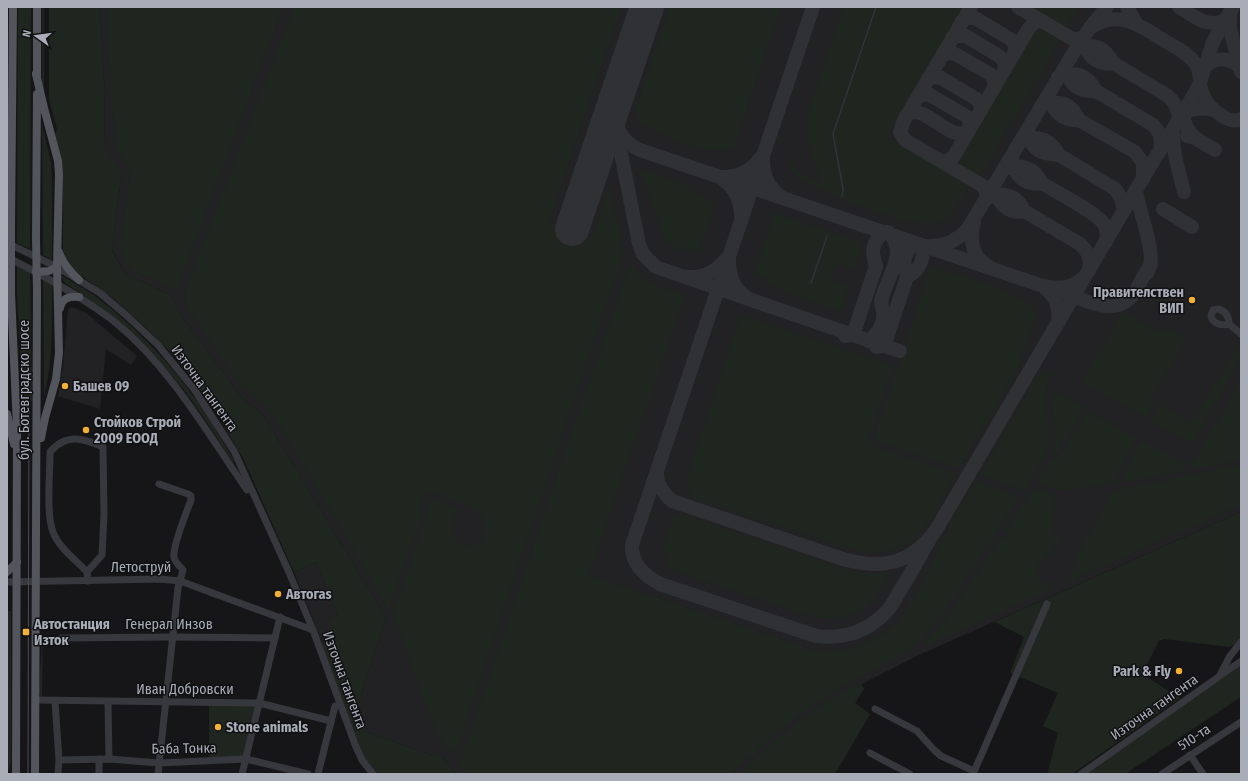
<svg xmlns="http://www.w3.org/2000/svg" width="1248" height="781" font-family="'Fira Sans Condensed',sans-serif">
  <rect width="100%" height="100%" fill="#161618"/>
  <g fill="#222225">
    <path d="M100,7H1241V512L919,655L862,684L864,689L855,703L870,714L835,774H456L442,756H434L358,729L353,720L386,618L264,416L242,398L179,313L171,295L125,274L112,249L122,171L105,154L104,80Z"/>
    <path d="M72,307L86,313L137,356L131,365L106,349L100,409L58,396L63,367L68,309Z"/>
    <path d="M316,562L338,616L336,638L323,644L294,572Z"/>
  </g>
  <g fill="#1e261f">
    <path d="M18,7H31L30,249L17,243Z"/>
    <path d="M42,7H44V93L42,84Z"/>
    <path d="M49,7H100L104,80L105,154L122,170L112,250L125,274L171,295L179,313L242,398L264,416L386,618L353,720L358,729L434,756H442L456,774H373L362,760L319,645L336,638L329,620L338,616L316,562L294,572L243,458L209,401L177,359L145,327L114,299L73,270L66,260L63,250V171L55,134L57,129L49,100Z"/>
    <path d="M106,7H283L176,292L165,284L132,270L125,261L120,248L130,179L129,167L114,147V129Z"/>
    <path d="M294,7H621L549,222L592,237L609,185L624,251L458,747L454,752L448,751L434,727L393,614L424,523L428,500L432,499L458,508C455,516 452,524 453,532C459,560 507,539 476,510V509L427,491L423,493L422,509L420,521L389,609L274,416L268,408L241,385L187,308L185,299L186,289Z"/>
    <path d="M670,7H781L733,150C705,153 676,144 653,129C649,127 643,124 640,121C637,117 636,114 635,109Z"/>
    <path d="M843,7H965L887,137L971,185L945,222L930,224L902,220L852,203L816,188L788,170L791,161L796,170L820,183L807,136L808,111Z"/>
    <path d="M1026,7H1079L1065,30Z"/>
    <path d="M1038,29H1045L1061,40L979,177C964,179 957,165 960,152L1028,37L1033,32Z"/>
    <path d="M42,123L51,163L52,189V260L43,255Z"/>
    <path d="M642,169L683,184L712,203L713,211L700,250C687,252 675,250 665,240L642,175Z"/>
    <path d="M774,213L863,243L854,269L836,263L830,280L849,287L841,312L781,290L754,272Z"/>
    <path d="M17,266L30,272L32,401H23L17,294Z"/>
    <path d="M633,266L645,280L654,285L685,295L589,575L815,651L833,652L851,649L874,639L888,631L902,616L931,568L951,521L976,482L1017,496V501L945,611L920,640L900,655L839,688L805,711L773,736L731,774H465L460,766V761L628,268Z"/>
    <path d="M931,267C957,275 1023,291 1036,313L1018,369L959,468L881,443L876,438V432Z"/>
    <path d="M61,275C72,282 84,289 95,296C153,340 200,396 234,461V464C215,435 197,405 175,379C144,341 106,309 65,283Z"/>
    <path d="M43,280L52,284C52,322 53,360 44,397Z"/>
    <path d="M1123,311L1159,333L1169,329L1187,339L1151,398L1155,401L1146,418L1082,382Z"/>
    <path d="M740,315L893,366L871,433L872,443L878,448L957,474C932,516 918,560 860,552L707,503C693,498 687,495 686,480Z"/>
    <path d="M1238,346L1241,348V358L1192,443L1150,421L1160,404L1191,423Z"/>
    <path d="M1051,372L1046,388L1048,436L1047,452L1025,488L1020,489L980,475L1038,375Z"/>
    <path d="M1241,381V460L1198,469L1193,467L1188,462L1194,461Z"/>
    <path d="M1059,393L1083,407V412L1056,453L1053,454L1055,443L1053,397Z"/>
    <path d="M1088,411L1136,437L1118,473L1117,481L1065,491L1051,488L1040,484L1039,479L1050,462L1058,458Z"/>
    <path d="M1141,440L1180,461L1187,469L1125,483C1122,468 1134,452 1141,440Z"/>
    <path d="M1241,465V505L1064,583L1079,560L1075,558L1111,495L1118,490Z"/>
    <path d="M1036,489L1042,490L1054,495L1056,505L1052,516V530L1060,540C1052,557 1026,563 1042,583L1050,582L1053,588L929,644L925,645V642L948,616L1002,536L1008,539L1010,535L1005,531L1032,491Z"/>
    <path d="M1241,512V638L1234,645L1229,647L1164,639L1159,641L1142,674L1180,698L1072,774H1047L1058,733L1043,726L1058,693L1010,673L1024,637L994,622Z"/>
    <path d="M685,515L851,571L870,574L889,572C888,580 883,585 879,591C860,617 840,622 810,616L677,572C662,564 671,559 663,548L673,517Z"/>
    <path d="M7,611H11V763L7,774Z"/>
    <path d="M43,620L42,698L39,693Z"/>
    <path d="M1241,665V697L1125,774H1087Z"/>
    <path d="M860,682L864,689L855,703L870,714L835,774H739C764,750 791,726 820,706C833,698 847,690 860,682Z"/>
    <path d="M209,702L259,703L246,759L209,761Z"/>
  </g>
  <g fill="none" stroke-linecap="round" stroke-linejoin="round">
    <g stroke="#2c353c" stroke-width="1.5">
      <path d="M842,196L843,189L833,134L876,7"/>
      <path d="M811,283L827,236"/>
    </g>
    <g stroke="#303135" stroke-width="14">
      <path d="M813,7L632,545C631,564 645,576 660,584L816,636C845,639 868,632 888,610C893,604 897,596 901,589C911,573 920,556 930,539"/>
      <path d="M971,7L904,120L900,132L905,140L983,186L986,192V199"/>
      <path d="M1018,7L1071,38L1075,39L1083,38"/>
      <path d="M1127,7L1136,23"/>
      <path d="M1179,7C1194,16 1208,29 1225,20"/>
      <path d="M1230,12V29L1241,72"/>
      <path d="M962,21L968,18H975L1010,39L1015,44V52"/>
      <path d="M1092,27C1120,8 1144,28 1168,43C1177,48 1189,54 1195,63C1200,69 1200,76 1200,83C1202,99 1210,109 1224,117C1229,120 1235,122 1241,119"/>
      <path d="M952,38L956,36H966L999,56L1004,61L1005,70"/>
      <path d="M1082,39C1086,54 1096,66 1113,63"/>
      <path d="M1076,48C1094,43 1104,46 1113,63L1168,96C1176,103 1178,110 1179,120"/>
      <path d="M942,56L948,53L955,54L990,74L994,79V87"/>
      <path d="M1205,67C1215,56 1230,58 1241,67"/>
      <path d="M1066,68C1069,85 1078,92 1096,91"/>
      <path d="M1058,77C1076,71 1087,74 1096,91L1153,125L1160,134L1161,149"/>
      <path d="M928,79L934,77L941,78L978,100L980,102L981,110"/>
      <path d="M1049,96C1052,111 1064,122 1079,120"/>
      <path d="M918,97L924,94L930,95L966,116L970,121L969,129"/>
      <path d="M614,104V118L639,244L643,254L656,267L853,335L876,266"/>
      <path d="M1041,106C1059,99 1071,102 1079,120L1135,152L1143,163V179"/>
      <path d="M907,115C924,101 950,144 968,131"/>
      <path d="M615,123C621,136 627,144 640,150L1043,286C1059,289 1072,289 1084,277"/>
      <path d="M1173,130C1172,151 1179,171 1184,192"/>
      <path d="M1028,132C1031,151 1042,154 1059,155"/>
      <path d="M1187,136L1195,138L1215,150"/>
      <path d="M1195,138L1187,128L1182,114C1193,108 1202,107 1213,110"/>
      <path d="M1020,141C1039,135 1050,138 1059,155L1115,189C1121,196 1124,203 1123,212"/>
      <path d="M763,159C762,173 768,187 780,196"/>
      <path d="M1012,159C1014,175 1025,186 1041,183"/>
      <path d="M942,162L950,160L954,156L1029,28L1035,22L1042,21"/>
      <path d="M1004,169C1019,164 1035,166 1041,183C1055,191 1097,213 1104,224C1107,229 1107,236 1106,242"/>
      <path d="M723,177C738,177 751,171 760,158"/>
      <path d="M722,179C735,187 741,202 741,216"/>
      <path d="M994,187C997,202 1008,215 1024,211"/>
      <path d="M1136,190C1138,212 1159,255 1147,273"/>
      <path d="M987,198C1002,191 1018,195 1024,211L1080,244C1089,252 1091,260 1089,271"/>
      <path d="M1163,209L1192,227"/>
      <path d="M974,222C969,239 972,257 988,266"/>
      <path d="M930,246C945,247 957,240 967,230L1074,52L1089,29L1107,7"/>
      <path d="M729,260C729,275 734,289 746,297"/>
      <path d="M876,266C871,251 872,244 883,232"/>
      <path d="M687,277C703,278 716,272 726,259"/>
      <path d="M907,277C920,270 924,260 923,246"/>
      <path d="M1043,286C1056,297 1060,307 1058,323"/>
      <path d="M1067,294C1090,302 1117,318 1135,292C1140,283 1145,273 1151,264"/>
      <path d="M845,336L853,335L884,346L907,277C902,263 904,253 914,243"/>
      <path d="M869,341C878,333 885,324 883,311C883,308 881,305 881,302C885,279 910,252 888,232"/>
      <path d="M876,347L884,346L900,351"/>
      <path d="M657,472C656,484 663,493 672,501L843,559C883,570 911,564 936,530L1140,183L1195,93L1200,82L1213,42L1233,7"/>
    </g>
    <path stroke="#303135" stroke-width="34" d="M572,229L647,7"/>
    <g stroke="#37383d" stroke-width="7">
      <path d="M7,243L57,267L100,293L126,315L158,345L194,389L234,451L288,570L313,630L356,747L362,760L373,774"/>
      <path d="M7,257C37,272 66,288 94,307C101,312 109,317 116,323C170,367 208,434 247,490"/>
      <path d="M1229,324C1221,326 1213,324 1211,316L1213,310L1218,309C1226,311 1229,316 1229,324L1241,334"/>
      <path d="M87,572C76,560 59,548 53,532C46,514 50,473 50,452C66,433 83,438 103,447L104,515L102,555L87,572L88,581"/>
      <path d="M7,582L160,579L180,581L313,630"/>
      <path d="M62,638L173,637L275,638"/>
      <path d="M1220,675L1230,656L1241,642"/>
      <path d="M36,700L259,703L331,721"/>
      <path d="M55,701L59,760L58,774"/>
      <path d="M108,702L109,759"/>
      <path d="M875,709L917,731L934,750L941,756L974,771"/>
      <path d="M870,753L910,774"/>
      <path d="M1190,755L1203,774"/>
      <path d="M59,760L109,759L159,763L246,759L308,774"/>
      <path d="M99,774V759"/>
      <path d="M158,774L178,588L183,570C180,566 175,563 174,557C172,547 187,511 191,500V496L188,494L159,484"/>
      <path d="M242,774L280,617"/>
      <path d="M318,774L335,706"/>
      <path d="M973,774L1047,604"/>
      <path d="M1081,774L1241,661"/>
      <path d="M1162,774L1241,722"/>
    </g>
    <g stroke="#53555c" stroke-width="8">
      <path d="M36,74L44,108L58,161L59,174L57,267L59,353L56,379L45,418L41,438"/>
      <path d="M37,78V7"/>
      <path d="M11,227L13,7"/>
      <path d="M36,237L37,94"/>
      <path d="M59,252C63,264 70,272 79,280"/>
      <path d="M36,272L49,271L57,267"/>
      <path d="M11,294L17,427L16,774"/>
      <path d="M60,308C62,298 69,296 79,297"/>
      <path d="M7,414L14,444"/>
      <path d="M7,572L17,562"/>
      <path d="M35,774L37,291"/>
    </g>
    <path stroke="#4a4c52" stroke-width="1" d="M28,774L29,402"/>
    <g stroke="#53555c" stroke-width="8">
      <path d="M11,227V294"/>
      <path d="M36,237L37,291"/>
    </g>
  </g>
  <g fill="#f2b134" stroke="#111113" stroke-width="1.5">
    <circle cx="1192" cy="300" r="4"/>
    <circle cx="65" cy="386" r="4"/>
    <circle cx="86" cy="430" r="4"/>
    <circle cx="278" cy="594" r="4"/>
    <rect x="22" y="628" width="8" height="8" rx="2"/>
    <circle cx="1179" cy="671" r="4"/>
    <circle cx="218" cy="727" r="4"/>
  </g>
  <g text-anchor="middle" stroke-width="3" stroke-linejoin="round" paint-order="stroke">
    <g font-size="14" font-weight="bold" fill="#a8adb8" stroke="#111113" text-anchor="start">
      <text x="1184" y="297" text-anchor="end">Правителствен<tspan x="1184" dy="16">ВИП</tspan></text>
      <text x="73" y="391">Башев 09</text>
      <text x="94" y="427">Стойков Строй<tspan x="94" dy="16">2009 ЕООД</tspan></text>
      <text x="286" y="599">Автогаѕ</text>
      <text x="34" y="629">Автостанция<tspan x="34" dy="16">Изток</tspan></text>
      <text x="1171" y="676" text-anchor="end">Park &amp; Fly</text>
      <text x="226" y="732">Stone animals</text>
    </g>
    <g font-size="14" fill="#a8adb8" stroke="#111113">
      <text transform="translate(205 388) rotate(54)" y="5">Източна тангента</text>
      <text transform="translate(24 390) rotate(-90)" y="5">бул. Ботевградско шосе</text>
      <text x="141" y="572">Летоструй</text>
      <text x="169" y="629">Генерал Инзов</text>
      <text transform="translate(345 680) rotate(70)" y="5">Източна тангента</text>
      <text x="185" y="694">Иван Добровски</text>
      <text transform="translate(1154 707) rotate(-35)" y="5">Източна тангента</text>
      <text transform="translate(1194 737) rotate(-33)" y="5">510-та</text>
      <text transform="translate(184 748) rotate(-1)" y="5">Баба Тонка</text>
    </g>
  </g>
  <rect width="1248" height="781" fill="none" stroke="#a8adb8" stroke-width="16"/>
  <g transform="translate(36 36) rotate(284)" stroke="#111113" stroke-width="3" paint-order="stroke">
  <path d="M0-3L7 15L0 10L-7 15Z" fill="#a8adb8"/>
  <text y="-6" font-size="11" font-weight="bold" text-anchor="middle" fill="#a8adb8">N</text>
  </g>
</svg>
